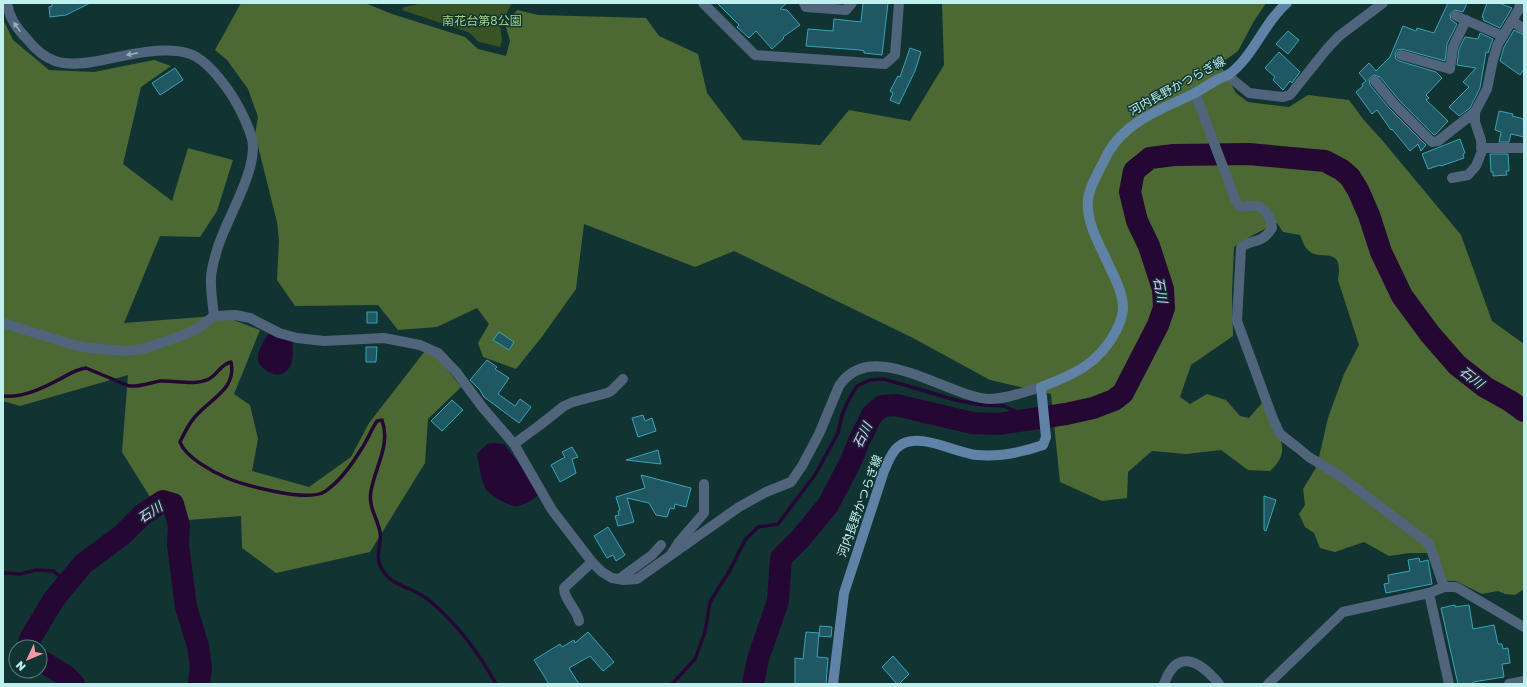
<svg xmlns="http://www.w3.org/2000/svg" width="1527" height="687" font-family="'Golos Text','Noto Sans JP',sans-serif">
  <rect width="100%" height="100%" fill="#113433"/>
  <path fill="#3a5325" d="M423,3H512L500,26L502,40L500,47L479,42L468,32L402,10L404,7Z"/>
  <g fill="#4c6934">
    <path d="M241,3H365L392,14L465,37L478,49L506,56L510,41L506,27L517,10L538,15L646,18L659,36L698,54L707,93L743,140L820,145L849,110L910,121L944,65L942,3H1266L1254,21L1238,51L1220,64L1236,93L1248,102L1289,107L1308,95L1349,100L1363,119L1382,140L1461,235L1492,321L1524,344V589L1515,595L1505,594L1498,591L1482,594L1456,581H1447L1436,553H1410L1389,556L1364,542L1335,552L1320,548L1314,533L1305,527L1299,514L1305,505L1303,489L1317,466L1328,418L1344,374L1359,345L1338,280C1344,242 1320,264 1307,249C1304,246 1302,239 1300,235L1283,232L1277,223L1251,236L1234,247L1232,293L1233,336L1191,365L1180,397L1190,404L1207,394L1226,400L1240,416L1249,418L1262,403C1269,416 1287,441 1281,456C1279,462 1275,466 1270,471L1248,470L1221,450L1186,454L1152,451L1128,472L1127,498L1102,501L1060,482L1051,394L990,380L913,338L734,251L695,267L584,224L576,289L541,338L516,369L483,357L478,343L489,324L477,308L437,327L398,330L378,305L295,306L277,280L279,240L277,222L255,134L258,117L248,89L227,60L215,50Z"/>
    <path d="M3,19L13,40L49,70L94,72L154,60L171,66L141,87L123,164L172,201L188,148L233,160L217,211L200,237L160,236L124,323L214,316L228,318L260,330L234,394L250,405L258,439L252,471L309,487L351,457L369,423L425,351L437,357L461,387L428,419L425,463L370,552L276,573L242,548L241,516L188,520L150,497L122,452L128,375L20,406L3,401Z"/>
  </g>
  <g fill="#250734">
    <path d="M270,332L292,341C293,352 295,368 282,374C279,375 274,375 271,373C266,371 261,367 259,363C255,352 265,339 270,332Z"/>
    <path d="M493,443L504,444L522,467L539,495C533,499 524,506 517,506C508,506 489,495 485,488C481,479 479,464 477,454L487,444Z"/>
  </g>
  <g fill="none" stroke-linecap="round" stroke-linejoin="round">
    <g stroke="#250734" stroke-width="3.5">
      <path d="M3,396C23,398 43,388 60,379C69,374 77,369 86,368L129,386C140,387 149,383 160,381C176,380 194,386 209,379C218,374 221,364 231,362C237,390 209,399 194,418C188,425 184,434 180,442C185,457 213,472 227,478C246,486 304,501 322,493C326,492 329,488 332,486C344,476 354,461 362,448C368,439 371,430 377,421L382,420C391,445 375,467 371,491C368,507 377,517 380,532C382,542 376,553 379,562C387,588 412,585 430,601C457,624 479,653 496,684"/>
      <path d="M3,573L20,574L36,570L53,571L67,582"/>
      <path d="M672,684L695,659L705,632L710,602L730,570L745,540L758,527L778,524L815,475L838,433L842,415L848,401L857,386L870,380L884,379L959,401L984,405L1004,406L1032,419"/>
    </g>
    <g stroke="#250734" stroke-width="22">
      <path d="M28,647L30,639L54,599L83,564L122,535L142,515L163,501L173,504L179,525L178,545L186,607L198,646L201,667L199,684"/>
      <path d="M40,660L66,676L74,684"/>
      <path d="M753,684L758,659L778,601L781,558L801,538L828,505L850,463L860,439L872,415L882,406L896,405L972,423L998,424L1066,414L1093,408L1114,400L1123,393L1158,325L1164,308L1163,289L1149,246L1137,221L1130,192L1134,171L1150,158L1174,155L1249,154L1325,161L1342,170L1350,177L1358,190L1369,215L1381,252L1402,296L1430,334L1457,365L1485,387L1510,401L1524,411"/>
    </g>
  </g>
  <g fill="#1f5762" stroke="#38a4b8">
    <path d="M52,3H90L66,15L50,17L49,7L52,6Z"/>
    <path d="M717,3H787L780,9L787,10L800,25L783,37L784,38L772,49L756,31L749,38L737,27L739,25Z"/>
    <path d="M863,3H888L882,55L864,53V51L860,50L806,46L808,29L833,31L834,19L861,22Z"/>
    <path d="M1448,3H1467L1463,12L1455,10L1450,14L1451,20L1457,24L1447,44L1445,61L1402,49L1397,50L1395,54L1396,59L1399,61L1436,72L1442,78L1426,95L1429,98L1426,100L1448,121L1436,134L1434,135L1399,100L1380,77L1374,75L1369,79L1370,85L1389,108L1426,145L1421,151L1418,144L1410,151L1392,129L1391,130L1377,110L1372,114L1356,92L1363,86L1362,84L1366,81L1359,73L1369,63L1376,71L1390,57L1403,26L1416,31L1417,28L1434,33Z"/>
    <path d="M1487,3H1499L1512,8L1500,28L1483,20L1484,18L1482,17Z"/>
    <path d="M1514,30L1524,35V69L1520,75L1500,61L1504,47Z"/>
    <path d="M1288,31L1299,40L1288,54L1276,44Z"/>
    <path d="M1480,33L1493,39L1488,53L1486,52L1480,88L1470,108L1459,116L1449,107L1469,87L1463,82L1476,68L1457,65L1459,49L1465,37L1478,39Z"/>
    <path d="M910,48L921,52L915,71L899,104L890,100L893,93L890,91L898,76L900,77Z"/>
    <path d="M1279,52L1300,72L1292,83L1290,81L1283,90L1273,80L1275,77L1265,68Z"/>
    <path d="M175,68L183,80L160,95L152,83Z"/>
    <path d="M1499,111L1513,114L1512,116L1524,119V137L1511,134L1509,142H1499L1501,132L1495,130Z"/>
    <path d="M1460,139L1465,153L1463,154L1464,158L1441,166L1440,165L1428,169L1422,154Z"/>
    <path d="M1490,154H1508L1509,171H1506L1507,175L1493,176V172H1491Z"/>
    <rect x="367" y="312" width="10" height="11"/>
    <path d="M499,332L514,342L509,350L493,340Z"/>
    <path d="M366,347H377L376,362H366Z"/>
    <path d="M487,360L497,367L495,369L509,378L498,394L515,406L520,399L531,407L519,423L484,397L480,390L470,380Z"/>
    <path d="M452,400L463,410L442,431L431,421Z"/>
    <path d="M643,415L645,421L652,418L656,431L638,437L632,418Z"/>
    <path d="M572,447L578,457L572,459L576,473L560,482L551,465L565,457L562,452Z"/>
    <path d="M658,450L661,464L626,460Z"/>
    <path d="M641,475L691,488L686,507L675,504L674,509L670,508L667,517L656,515L649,503L627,498L634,522L618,526L615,516L619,515L618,511L620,510L616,497L645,488Z"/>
    <path d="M1264,496L1276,500L1266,531L1264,530Z"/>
    <path d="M608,527L625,555L616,561L613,555L607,558L594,536Z"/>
    <path d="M1419,558L1420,562L1428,560L1432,584L1386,593L1384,584L1389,583L1388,575L1410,571L1408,560Z"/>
    <path d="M1455,605V607L1469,605L1473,629L1494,625L1498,644H1502L1503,649L1508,648L1510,663L1502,664L1504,677L1473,682V684H1458L1441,608Z"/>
    <path d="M820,626L832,627L831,637L819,636Z"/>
    <path d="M588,632L614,662L603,671L590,656L569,668L579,684H549L534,660L560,644L562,647L574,640L575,643Z"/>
    <path d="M806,632L819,633L817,657L828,658L826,684H795V658L803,659Z"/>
    <path d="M893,656L909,674L899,684H897L882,667Z"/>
  </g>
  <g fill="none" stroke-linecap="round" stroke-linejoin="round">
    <g stroke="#50647b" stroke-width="10">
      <path d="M7,3C9,18 17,29 27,39C34,48 44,57 55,61C70,66 88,63 103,60C126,55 164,46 187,53C202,57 214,71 223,83C235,98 247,121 252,139C259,169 225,221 217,250C214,260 210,273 211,283C211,294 213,305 214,316"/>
      <path d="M703,3L755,55L885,64L895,55L899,3"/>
      <path d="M804,3L806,7L846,10L852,3"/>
      <path d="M1456,16L1503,36"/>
      <path d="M1512,21L1524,29"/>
      <path d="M1401,55L1450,69L1453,47L1466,20"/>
      <path d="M1227,75L1249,93L1283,97L1290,95L1326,50L1339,36L1383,3"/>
      <path d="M1375,81L1394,104L1432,142L1438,141L1475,112"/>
      <path d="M1195,93L1236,201L1239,206C1245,208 1250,205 1256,206C1266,207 1271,219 1272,228C1261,246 1250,238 1241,248L1237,321L1273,419L1280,434L1298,448L1309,457L1340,476L1428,543L1431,549L1444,587"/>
      <path d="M1481,148H1524"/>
      <path d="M1452,178L1468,175L1476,166L1482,151L1481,140L1475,122V112L1487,89L1493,60L1498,44L1519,9L1520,3"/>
      <path d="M3,323L70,344L89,348L126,351L143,349L186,334L200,327L214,316L235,315L250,318L279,333L297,338L324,341L384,338L420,345L438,353L457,373L483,408L514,444L552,510L592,562L602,572L612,578L624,580L637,579L739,507L766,492L791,482L802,466L819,434L839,386C872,336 946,397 990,399C1007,399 1024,392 1041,387"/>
      <path d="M514,444L540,425L564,406L573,402L607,393L611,391L623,379"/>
      <path d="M672,553L679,542L704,513V484"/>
      <path d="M619,579L652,555L661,545"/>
      <path d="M1429,593L1449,684"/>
      <path d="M579,621C577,609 564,600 564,588L592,562"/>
      <path d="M1164,684C1177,647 1200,661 1219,684"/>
      <path d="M1268,684L1343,612L1429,593L1444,587H1456L1524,627"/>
      <path d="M1509,684L1524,681"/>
    </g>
    <path stroke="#6182a7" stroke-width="10" d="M833,684L844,593L884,471C888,463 891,452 898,447C917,430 955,453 977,455C999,457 1023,452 1043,445L1046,437L1041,387C1073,375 1099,364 1116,331C1119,325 1123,315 1123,308C1123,291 1112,273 1105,257C1097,240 1086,220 1088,200C1089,186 1102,166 1108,153C1126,121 1162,109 1193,94C1201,90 1209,84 1217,80C1220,78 1224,77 1228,75C1253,58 1264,22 1287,3"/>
  </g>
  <defs><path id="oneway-solid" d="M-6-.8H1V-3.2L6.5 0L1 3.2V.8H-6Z"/></defs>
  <g fill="#8db1ba">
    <use href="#oneway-solid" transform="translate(17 27) rotate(-125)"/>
    <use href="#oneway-solid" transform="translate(132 54) rotate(169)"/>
  </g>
  <g text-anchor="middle" stroke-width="3" stroke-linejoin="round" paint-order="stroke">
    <g font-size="12" fill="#a7d384" stroke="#113433">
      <text x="482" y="25">南花台第8公園</text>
    </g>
    <g font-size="12" fill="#bff0ed" stroke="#113433">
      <text transform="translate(1177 86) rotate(-29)" y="4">河内長野かつらぎ線</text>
      <text transform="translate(860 506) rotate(-70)" y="4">河内長野かつらぎ線</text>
    </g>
    <g font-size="13" font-style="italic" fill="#e7c1ff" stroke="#113433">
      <text transform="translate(1161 290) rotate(80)" y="5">石川</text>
      <text transform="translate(1472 377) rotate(38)" y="5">石川</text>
      <text transform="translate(862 435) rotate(-64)" y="5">石川</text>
      <text transform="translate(150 512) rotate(-33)" y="5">石川</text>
    </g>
  </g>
  <rect width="1527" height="687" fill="none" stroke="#bff0ed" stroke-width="8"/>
  <g transform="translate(28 659) rotate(226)"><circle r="19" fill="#113433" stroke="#577f7d"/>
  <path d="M0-3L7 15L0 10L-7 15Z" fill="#f49aa5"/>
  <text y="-6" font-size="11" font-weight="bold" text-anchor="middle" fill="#bff0ed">N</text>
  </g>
</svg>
